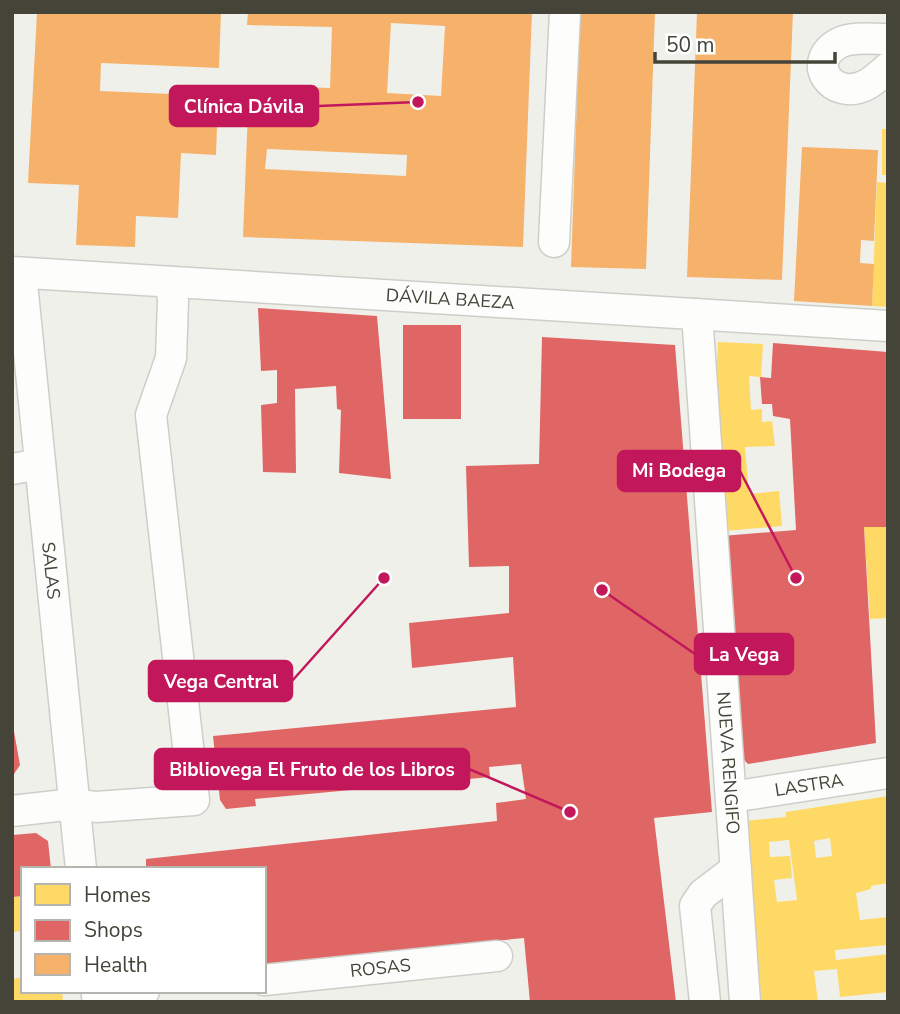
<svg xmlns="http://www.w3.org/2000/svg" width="900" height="1014" font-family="'Nunito Sans',sans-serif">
  <rect width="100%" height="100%" fill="#f0f0eb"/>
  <g fill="#ffd966" fill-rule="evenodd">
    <rect x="882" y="129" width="6" height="46"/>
    <path d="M877,182L888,183V307L872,306Z"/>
    <path d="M718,342L763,344L761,377L749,376L751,410L762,409V422L772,421L775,446L745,447L749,494L779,491L782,526L725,531L714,417Z"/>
    <path d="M864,527H888V618L870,619Z"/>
    <path d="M888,796V883L871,886V889L856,893L860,920L888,917V945L835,950L836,960L888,954V992L840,997L837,969L814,971L818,1002H759L751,924H755L744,821L786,817V812ZM830,838L832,856L816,858L814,841ZM789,840L797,900L777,902L774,880L792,878L790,856L770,857L769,842Z"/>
    <path d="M23,896V931L12,932V897Z"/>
    <path d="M23,977V991H62L63,1002H12V979Z"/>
  </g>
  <g fill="#e06666">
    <path d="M258,308L377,316L391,479L339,473L341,410L337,409L336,386L295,389L296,473L263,472L261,405L277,403V370L261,371Z"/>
    <rect x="403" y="325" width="58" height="94"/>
    <path d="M542,337L675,345L712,812L654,818L676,1002H530L524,938L264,964V869H146V859L497,821L496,803L526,799L521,764L489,767L490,777L255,799L256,806L226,809L220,800L213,736L516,707L513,657L412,668L409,623L509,613V566L469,567L466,466L539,464Z"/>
    <path d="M773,343L888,352V527H864L876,743L748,764L738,754L722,536L796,530L790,419L773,416L772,404H762L760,377L771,378Z"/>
    <path d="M12,720L20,765L12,777Z"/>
    <path d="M36,833L48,841L51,869H23V896L12,897V835Z"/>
  </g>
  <g fill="#f6b26b" fill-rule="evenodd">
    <path d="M37,12H221L219,68L101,63L100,91L218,96L216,155L181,153L178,218L136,216L135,247L76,245L79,185L28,183Z"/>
    <path d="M248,12H532L523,247L243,237L249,85L330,88L332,27L247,25ZM391,23L445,26L441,96L387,93ZM267,149L407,155L406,176L265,169Z"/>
    <path d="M580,12H655L646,269L571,267Z"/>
    <path d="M697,12H793L782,280L687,277Z"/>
    <path d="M802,147L878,150L874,241L861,240L860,263L874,264L872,306L794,301Z"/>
  </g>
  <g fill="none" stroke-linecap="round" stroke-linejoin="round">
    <g stroke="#cecec9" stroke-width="33">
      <g id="minor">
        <path d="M888,39C873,39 852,36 839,43C804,62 832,102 866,85C874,81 881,74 888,68"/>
        <path d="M554,242L565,12"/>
        <path id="s1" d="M12,272L888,326"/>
        <path id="s2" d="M21,273L81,869"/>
        <path id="s3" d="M697,314L745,1002"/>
        <path d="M12,469L40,464"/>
        <path id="s4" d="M731,797L888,773"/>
        <path d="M12,811L74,804L96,807L194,800L151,415L171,358L173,301L171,282"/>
        <path id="s5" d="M264,980L497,956"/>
        <path d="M97,996L144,991"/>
        <path d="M705,1002L695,906L703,894L736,869"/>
      </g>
    </g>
    <use href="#minor" stroke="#fdfdfc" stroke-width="30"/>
  </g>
  <g text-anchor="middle" stroke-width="7" stroke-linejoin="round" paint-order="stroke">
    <g font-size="18" fill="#454438" stroke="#fff">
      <text dy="6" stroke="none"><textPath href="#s1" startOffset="439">DÁVILA BAEZA</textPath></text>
      <text dy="6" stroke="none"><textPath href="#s2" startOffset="299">SALAS</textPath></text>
      <text dy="6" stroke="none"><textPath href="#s3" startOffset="450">NUEVA RENGIFO</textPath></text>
      <text dy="6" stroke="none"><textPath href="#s4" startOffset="79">LASTRA</textPath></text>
      <text dy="6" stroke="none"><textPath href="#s5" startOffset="117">ROSAS</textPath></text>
    </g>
  </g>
  <path fill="none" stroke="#c2185b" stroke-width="2.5" d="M418 102L318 106M796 578L740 471M602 590L695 654M384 578L292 681M570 812L469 769"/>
  <g fill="#c2185b" stroke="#fff" stroke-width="2.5">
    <circle cx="418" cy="102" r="7"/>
    <circle cx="796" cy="578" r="7"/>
    <circle cx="602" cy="590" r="7"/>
    <circle cx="384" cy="578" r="7"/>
    <circle cx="570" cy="812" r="7"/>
  </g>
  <g fill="#c2185b" stroke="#c2185b" stroke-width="2.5">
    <rect x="170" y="86" width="148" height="40" rx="7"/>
    <rect x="618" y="451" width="122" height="40" rx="7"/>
    <rect x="695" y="634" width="98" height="40" rx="7"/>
    <rect x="149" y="661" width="143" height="40" rx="7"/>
    <rect x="155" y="749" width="314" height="40" rx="7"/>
  </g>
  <g font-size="19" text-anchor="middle" font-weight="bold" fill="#fff">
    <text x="244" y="113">Clínica Dávila</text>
    <text x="679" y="477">Mi Bodega</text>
    <text x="744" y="661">La Vega</text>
    <text x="221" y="688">Vega Central</text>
    <text x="312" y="776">Bibliovega El Fruto de los Libros</text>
  </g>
  <rect width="900" height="1014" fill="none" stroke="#454438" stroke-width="28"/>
  <rect x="21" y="867" width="245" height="126" fill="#ffffff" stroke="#b5b4af" stroke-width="2"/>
  <rect x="35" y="884" width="35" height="21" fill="#ffd966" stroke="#b5b4af" stroke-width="2"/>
  <text x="84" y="902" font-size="21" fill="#454438">Homes</text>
  <rect x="35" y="920" width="35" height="21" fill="#e06666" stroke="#b5b4af" stroke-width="2"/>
  <text x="84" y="937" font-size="21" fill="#454438">Shops</text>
  <rect x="35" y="954" width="35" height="21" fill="#f6b26b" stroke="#b5b4af" stroke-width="2"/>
  <text x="84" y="972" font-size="21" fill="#454438">Health</text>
  <path d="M655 52v10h180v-10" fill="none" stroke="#454438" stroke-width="3.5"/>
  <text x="666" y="52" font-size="21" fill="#454438" stroke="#ffffff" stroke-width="5" paint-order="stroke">50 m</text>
</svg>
